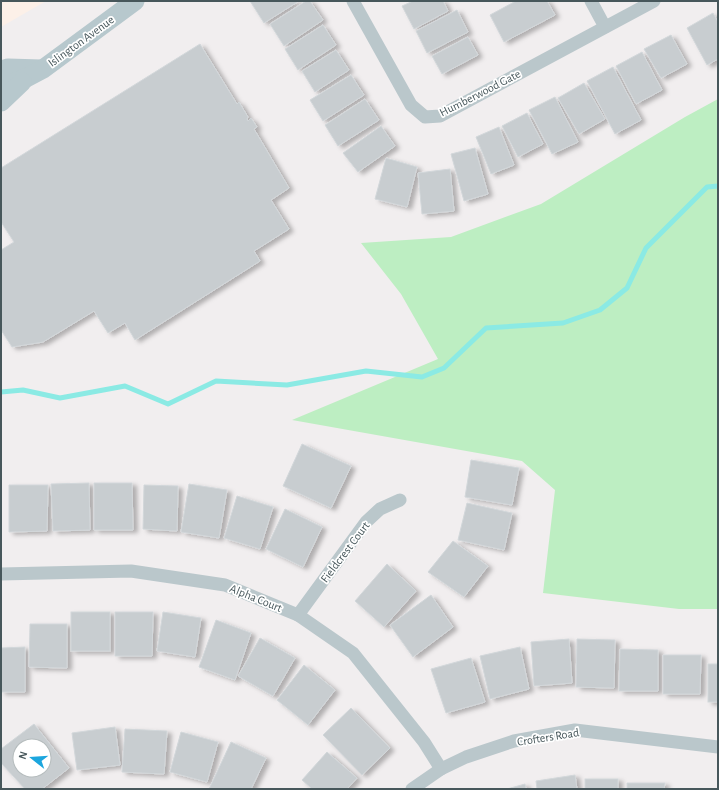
<svg xmlns="http://www.w3.org/2000/svg" width="719" height="790" font-family="'Alegreya Sans',sans-serif">
  <defs>
    <filter id="shadow"><feDropShadow dx="4.5" dy="2.5" stdDeviation="2" flood-color="#0004"/></filter>
  </defs>
  <rect width="100%" height="100%" fill="#f1eeef"/>
  <path fill="#fcf0e8" d="M1,1H46L1,27Z"/>
  <path fill="#bdeec2" d="M718,99V609H679L543,593L555,490L522,461L292,420L438,359L401,294L361,243L451,237L541,204L685,117Z"/>
  <g fill="none" stroke-linecap="round" stroke-linejoin="round">
    <path stroke="#8beae4" stroke-width="5" d="M1,392L23,390L60,398L125,386L168,404L216,381L287,385L366,371L422,377L444,368L486,328L563,323L600,310L627,288L646,248L707,187L718,186"/>
  </g>
  <g fill="#c8cdd0" stroke="#d2d7da" fill-rule="evenodd" filter="url(#shadow)">
    <path d="M250,1H299L264,23Z"/>
    <path d="M306,1H310L323,20L284,46L270,24Z"/>
    <path d="M413,1H443L448,11L414,29L402,6Z"/>
    <path d="M516,1H547L555,15L504,42L490,15Z"/>
    <path d="M457,10L468,32L427,53L416,31Z"/>
    <path d="M713,13L718,22V59L707,65L687,28Z"/>
    <path d="M323,25L336,45L298,70L285,49Z"/>
    <path d="M671,35L687,64L661,78L644,49Z"/>
    <path d="M468,37L478,55L442,74L432,56Z"/>
    <path d="M200,44L237,104L239,102L248,117L247,119L248,121L251,118L257,127L254,129L289,188L271,200L289,229L254,251L260,261L135,340L125,323L108,333L94,311L43,342L12,347L1,330V250L14,242L1,222V168Z"/>
    <path d="M336,50L349,70L315,92L302,71Z"/>
    <path d="M642,52L662,90L636,104L616,66Z"/>
    <path d="M613,67L641,120L615,134L587,81Z"/>
    <path d="M351,75L364,95L323,121L310,100Z"/>
    <path d="M584,83L605,119L579,134L558,98Z"/>
    <path d="M555,97L578,142L552,154L529,110Z"/>
    <path d="M365,99L379,120L338,146L325,125Z"/>
    <path d="M527,113L543,144L518,157L502,126Z"/>
    <path d="M381,126L395,146L358,172L343,153Z"/>
    <path d="M499,127L514,165L491,174L476,137Z"/>
    <path d="M475,148L488,194L464,201L451,154Z"/>
    <path d="M386,158L417,167L407,207L375,199Z"/>
    <path d="M450,169L454,211L422,214L418,173Z"/>
    <path d="M302,444L351,466L331,508L283,486Z"/>
    <path d="M471,460L519,468L512,505L465,497Z"/>
    <path d="M89,483L90,530L53,531L51,484Z"/>
    <path d="M94,483H132L133,530H94Z"/>
    <path d="M189,484L227,490L219,538L181,532Z"/>
    <path d="M9,485H48L47,531L9,532Z"/>
    <path d="M144,485L178,486L177,531L143,529Z"/>
    <path d="M237,496L273,507L260,549L224,538Z"/>
    <path d="M467,503L512,513L504,550L458,540Z"/>
    <path d="M285,509L322,527L303,567L266,549Z"/>
    <path d="M453,541L488,566L464,597L428,572Z"/>
    <path d="M387,564L416,591L384,627L355,601Z"/>
    <path d="M431,595L453,627L413,657L390,625Z"/>
    <rect x="71" y="612" width="39" height="39"/>
    <path d="M115,612H153L152,656H115Z"/>
    <path d="M163,612L201,618L195,657L157,651Z"/>
    <path d="M216,620L251,633L235,680L199,667Z"/>
    <path d="M30,624H67V668L29,667Z"/>
    <path d="M260,638L295,658L273,696L238,676Z"/>
    <path d="M569,639L572,683L534,686L531,642Z"/>
    <path d="M577,639L615,640L614,688L576,687Z"/>
    <path d="M25,647V692H1V648Z"/>
    <path d="M520,647L529,689L490,699L480,656Z"/>
    <path d="M620,649L658,650V691H619Z"/>
    <path d="M663,655H701L700,694H663Z"/>
    <path d="M471,658L485,702L446,713L431,669Z"/>
    <rect x="708" y="664" width="10" height="38"/>
    <path d="M304,665L335,690L308,725L277,700Z"/>
    <path d="M351,708L390,748L362,775L323,735Z"/>
    <path d="M34,724L69,768L42,789H25L1,763V749ZM20,746H44V770H20Z"/>
    <path d="M115,727L120,765L77,770L72,733Z"/>
    <path d="M125,729L167,731L164,774L122,772Z"/>
    <path d="M181,732L218,742L207,782L170,772Z"/>
    <path d="M231,742L266,758L251,789H209Z"/>
    <path d="M327,752L357,778L347,789H312L302,780Z"/>
    <path d="M575,775L577,789H537L536,781Z"/>
    <rect x="585" y="779" width="33" height="10"/>
    <path d="M627,783H665L664,789H627Z"/>
    <path d="M525,784L526,789H507Z"/>
  </g>
  <g fill="none" stroke-linecap="round" stroke-linejoin="round">
    <g stroke="#bac7cb" stroke-width="13">
      <path d="M353,1L411,105L425,117L440,116L654,1"/>
      <path d="M591,1L605,27"/>
      <path d="M1,574L131,571L225,585L298,615L353,653L424,742L441,769"/>
      <path d="M298,615L366,522L380,509L400,500"/>
      <path d="M412,789L441,769L466,757L514,741L575,730L718,747"/>
    </g>
    <g stroke="#b7c8cd" stroke-width="19">
      <path d="M1,70L8,68L41,69"/>
      <path d="M1,87L26,78L43,69L135,1"/>
      <path d="M1,102L22,82"/>
    </g>
  </g>
  <g text-anchor="middle" stroke-width="3.5" stroke-linejoin="round" paint-order="stroke">
    <g font-size="12" fill="#47575b" stroke="#fff">
      <text transform="translate(81 41) rotate(-36)" y="4">Islington Avenue</text>
      <text transform="translate(480 93) rotate(-27)" y="4">Humberwood Gate</text>
      <text transform="translate(345 552) rotate(-53)" y="4">Fieldcrest Court</text>
      <text transform="translate(256 598) rotate(22)" y="4">Alpha Court</text>
      <text transform="translate(548 737) rotate(-9)" y="4">Crofters Road</text>
    </g>
  </g>
  <rect width="719" height="790" fill="none" stroke="#47575b" stroke-width="4"/>
  <g transform="translate(32 758) rotate(287)"><circle r="19" fill="#ffffff" stroke="#b5bcbd"/>
  <path d="M0-3L7 15L0 10L-7 15Z" fill="#1ca6de"/>
  <text y="-6" font-size="11" font-weight="bold" text-anchor="middle" fill="#47575b">N</text>
  </g>
</svg>
